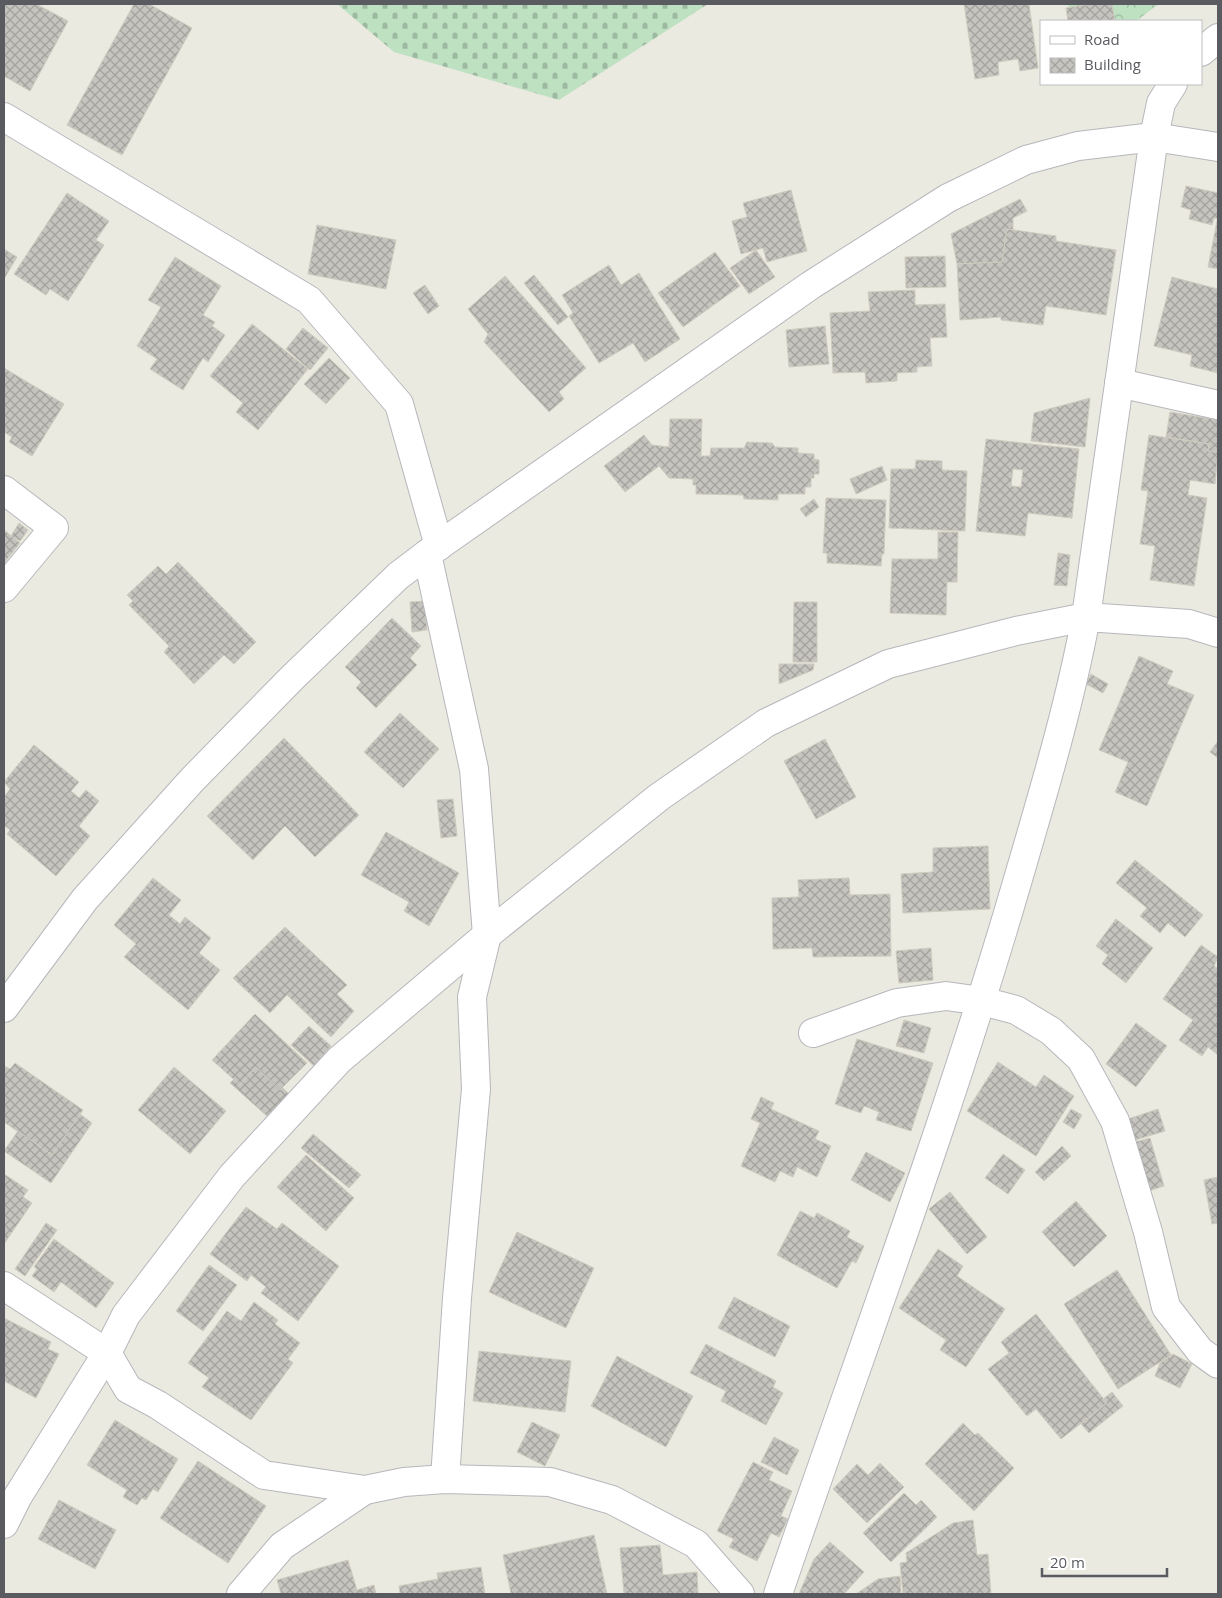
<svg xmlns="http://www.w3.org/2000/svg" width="1222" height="1598" font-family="'Open Sans',sans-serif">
  <defs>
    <pattern id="forest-crowns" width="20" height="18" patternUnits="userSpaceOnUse" patternTransform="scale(1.25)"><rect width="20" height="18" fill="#bee1c2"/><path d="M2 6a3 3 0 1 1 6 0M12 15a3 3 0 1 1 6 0" fill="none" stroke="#9db9a1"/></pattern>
    <pattern id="cemetery-stones" width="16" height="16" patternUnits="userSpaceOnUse" patternTransform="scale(1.25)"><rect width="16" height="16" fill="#bee1c2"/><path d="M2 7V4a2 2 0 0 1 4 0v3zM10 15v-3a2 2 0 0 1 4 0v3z" fill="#9db9a1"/></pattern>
    <pattern id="building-cross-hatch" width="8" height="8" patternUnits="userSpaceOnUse" patternTransform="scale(1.25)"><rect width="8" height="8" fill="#c6c4be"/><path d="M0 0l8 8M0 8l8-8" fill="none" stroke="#a4a29e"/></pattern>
  </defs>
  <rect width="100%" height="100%" fill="#ebeae0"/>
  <path fill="url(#forest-crowns)" d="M1066,4H1159L1136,21H1087Z"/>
  <path fill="url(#cemetery-stones)" d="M337,4H708L559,100L394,52Z"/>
  <g fill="url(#building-cross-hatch)" stroke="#cfccbf" fill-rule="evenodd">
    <path d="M4,4H36L68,21L30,91L4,76Z"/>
    <path d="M134,4H149L192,28L122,155L67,125Z"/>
    <path d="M964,4H1029L1038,68L1020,71L1018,59L998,62L999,75L975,79Z"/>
    <path d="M1092,4H1112L1115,21H1068L1066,8Z"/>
    <path d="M1186,186L1218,193V219L1214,218L1212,225L1189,219L1191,210L1181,207Z"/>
    <path d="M791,190L807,251L767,262L763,248L741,254L732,221L747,217L743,203Z"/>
    <path d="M67,193L109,221L96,240L104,245L68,301L50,289L46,295L14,274Z"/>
    <path d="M1020,199L1027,211L1013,218V230L1007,229L1002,262L957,264L951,234Z"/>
    <path d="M1217,221H1218V269L1208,267Z"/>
    <path d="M317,225L396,240L386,289L308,274Z"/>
    <path d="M1007,229L1056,236V241L1116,250L1106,315L1046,306L1043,325L1001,320V317L960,320L957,264L1002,262Z"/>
    <path d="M4,249L17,257L4,279Z"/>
    <path d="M756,250L775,277L749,294L730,268Z"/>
    <path d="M715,252L740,286L683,327L658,293Z"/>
    <path d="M945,256L946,287L906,288L905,257Z"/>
    <path d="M175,257L221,286L203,315L215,322L212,326L225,335L208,362L203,358L183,390L150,369L157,359L137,346L161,307L148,300Z"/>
    <path d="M609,265L621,285L639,273L680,339L645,362L633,343L599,363L569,316L573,313L562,295Z"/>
    <path d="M534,275L568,317L558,325L524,283Z"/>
    <path d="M505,276L586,368L559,392L564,399L549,412L484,342L488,334L468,309Z"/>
    <path d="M1172,277L1218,289V373L1190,366L1192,355L1154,346Z"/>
    <path d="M425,285L439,306L428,314L413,293Z"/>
    <path d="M915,290V305L945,304L947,337L930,338L932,366L917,367V372L897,373V381L866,383L865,372L833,373L830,313L870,311L868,292Z"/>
    <path d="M252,324L308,369L258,430L236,412L243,403L210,376Z"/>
    <path d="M825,326L829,364L789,367L786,330Z"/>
    <path d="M303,328L328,348L310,370L286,349Z"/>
    <path d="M329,358L350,378L326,404L304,384Z"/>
    <path d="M4,368L64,404L32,456L9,442L12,437L4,432Z"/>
    <path d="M1090,398L1085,447L1031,441L1034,413Z"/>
    <path d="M1170,412L1218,420V452L1208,451L1209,444L1166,437Z"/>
    <path d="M670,419H702L701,456H710L711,448H744L747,442L772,443L775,447L798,448V453L814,454V459L819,460V474H814V478H811V487H805V494H778V500L744,499L743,495L696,494V485H693V479L669,478L659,466L625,492L604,466L644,435L652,445L669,447Z"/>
    <path d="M1149,435L1209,444L1208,451L1218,452L1215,484L1190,480L1188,495L1207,498L1194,586L1150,580L1155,546L1140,544L1148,491L1141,490Z"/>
    <path d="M986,439L1079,449L1072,518L1028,513L1025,536L976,531ZM1013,469L1023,470L1021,487L1011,486Z"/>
    <path d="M916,460L942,461V470L967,471L965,531L889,528L891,469H915Z"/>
    <path d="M882,466L887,480L856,494L850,479Z"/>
    <path d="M826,498L886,500L884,554H882L881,566L827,563V553H823Z"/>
    <path d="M814,499L819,507L806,517L800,509Z"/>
    <path d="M19,523L28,530L20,541L11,536Z"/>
    <path d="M4,530L20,543L4,563Z"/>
    <path d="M938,532H958L957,582H947L946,615L890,613L892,559H938Z"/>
    <path d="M1058,553L1070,555L1067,586L1054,585Z"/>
    <path d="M178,562L256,642L234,664L224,655L194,684L164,652L169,646L129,605L133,601L127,595L158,566L166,574Z"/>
    <path d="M425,601L427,630L412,632L410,602Z"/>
    <path d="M794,602H817V662H793Z"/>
    <path d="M392,618L421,646L410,658L417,665L376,708L356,688L361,682L345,667Z"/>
    <path d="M1139,656L1173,671L1167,684L1194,695L1147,806L1115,792L1128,762L1099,750Z"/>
    <path d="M779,664H814L813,670L779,684Z"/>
    <path d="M1091,674L1108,684L1103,693L1086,684Z"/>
    <path d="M400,713L439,749L403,788L364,752Z"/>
    <path d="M284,738L359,815L315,857L285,826L253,860L207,816Z"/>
    <path d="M825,739L856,797L816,819L784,761Z"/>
    <path d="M1218,741V758L1210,752Z"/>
    <path d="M34,745L79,782L71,791L79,798L86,790L99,801L79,826L90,836L56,876L7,834L10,830L4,825V797L10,789L4,782Z"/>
    <path d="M453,799L457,836L441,838L437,800Z"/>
    <path d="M386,832L459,873L429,926L404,911L409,902L361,875Z"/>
    <path d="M988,846L990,909L903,913L901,874L933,872V848Z"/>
    <path d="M1135,860L1203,915L1185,937L1168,923L1160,933L1140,916L1147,908L1116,883Z"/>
    <path d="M153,878L181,900L169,915L180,924L185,917L211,938L199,953L220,970L188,1010L124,957L136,944L114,925Z"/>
    <path d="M849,878L850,895L890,894L891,956L813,957L812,948L773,949L772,898L799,897L798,880Z"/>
    <path d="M1116,919L1153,948L1126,983L1102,964L1108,955L1096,946Z"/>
    <path d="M285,927L347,985L337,994L354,1011L331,1037L287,995L270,1013L233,978Z"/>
    <path d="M1201,945L1218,957L1214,966L1218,969V1055L1208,1047L1202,1056L1179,1040L1193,1020L1163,999Z"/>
    <path d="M931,948L933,980L899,983L896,951Z"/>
    <path d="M255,1014L307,1063L280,1090L256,1067L240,1085L212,1060Z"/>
    <path d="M904,1020L931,1028L924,1053L896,1046Z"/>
    <path d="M1136,1023L1167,1046L1136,1087L1106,1064Z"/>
    <path d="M309,1026L331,1046L314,1066L291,1045Z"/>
    <path d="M857,1039L933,1063L911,1131L876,1120L879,1112L864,1106L861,1113L835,1104Z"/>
    <path d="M998,1062L1036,1087L1044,1075L1074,1096L1036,1156L967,1111Z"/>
    <path d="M15,1063L83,1110L52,1155L4,1122V1066L10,1069Z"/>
    <path d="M174,1067L226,1111L190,1154L138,1110Z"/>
    <path d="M256,1067L280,1090L283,1088L289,1094L268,1117L230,1083L234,1079L240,1085Z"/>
    <path d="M761,1097L774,1103L771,1109L819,1131L815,1139L831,1146L817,1177L797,1167L793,1177L780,1171L775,1182L741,1166L760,1123L751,1119Z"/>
    <path d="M1071,1109L1082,1115L1074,1129L1063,1122Z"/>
    <path d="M1158,1109L1165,1131L1135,1140L1128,1119Z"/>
    <path d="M80,1114L92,1123L51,1183L4,1151L18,1131L52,1155Z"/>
    <path d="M313,1134L361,1175L349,1188L301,1148Z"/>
    <path d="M1150,1138L1164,1186L1149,1191L1135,1142Z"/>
    <path d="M1062,1146L1071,1156L1044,1181L1035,1172Z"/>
    <path d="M866,1152L905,1173L890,1202L851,1180Z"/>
    <path d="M1003,1154L1025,1170L1008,1194L985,1178Z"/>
    <path d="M306,1155L354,1198L326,1231L277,1187Z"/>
    <path d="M4,1174L28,1190L23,1197L32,1203L4,1244Z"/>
    <path d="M1218,1177V1223L1212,1224L1204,1180Z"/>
    <path d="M950,1192L987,1237L967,1254L929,1209Z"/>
    <path d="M1076,1201L1107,1236L1074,1267L1042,1232Z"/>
    <path d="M246,1207L277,1229L282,1223L339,1266L298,1321L261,1293L266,1287L251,1275L247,1281L210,1254Z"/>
    <path d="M800,1211L814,1218L817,1213L850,1231L847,1237L864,1246L856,1263L852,1261L837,1288L777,1255Z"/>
    <path d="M46,1223L57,1230L25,1276L15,1269Z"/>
    <path d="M517,1232L594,1268L566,1328L489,1292Z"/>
    <path d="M54,1239L114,1283L96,1308L61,1282L54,1292L32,1276L37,1269L34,1267Z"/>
    <path d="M938,1249L963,1266L957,1276L1005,1309L966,1367L940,1350L946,1340L899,1308Z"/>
    <path d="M209,1265L237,1285L203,1331L176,1311Z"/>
    <path d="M1117,1270L1171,1355L1118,1389L1064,1304Z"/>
    <path d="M734,1297L790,1326L775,1357L718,1328Z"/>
    <path d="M254,1302L278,1320L275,1324L300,1343L288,1359L293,1363L251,1420L202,1387L209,1378L188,1363L227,1311L241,1321Z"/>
    <path d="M1036,1314L1107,1403L1061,1439L1036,1409L1027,1416L988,1369L1009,1353L1001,1342Z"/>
    <path d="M4,1318L51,1342L48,1349L59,1354L36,1398L4,1381Z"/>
    <path d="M706,1344L776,1381L773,1387L783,1393L766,1425L721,1401L726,1391L690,1373Z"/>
    <path d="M479,1351L571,1361L565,1412L473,1401Z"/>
    <path d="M1173,1354L1192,1364L1180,1388L1155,1376L1160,1363Z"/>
    <path d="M617,1356L693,1396L666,1447L591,1406Z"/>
    <path d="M1112,1392L1123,1406L1089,1433L1081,1424L1107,1403L1103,1399Z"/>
    <path d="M115,1420L178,1459L158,1492L153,1489L146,1500L142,1498L137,1505L123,1497L127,1490L87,1465Z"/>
    <path d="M532,1422L560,1435L545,1466L517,1452Z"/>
    <path d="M963,1423L975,1435L978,1433L1014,1468L974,1511L925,1464Z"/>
    <path d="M774,1437L799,1450L787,1475L761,1462Z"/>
    <path d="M198,1461L266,1506L228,1563L160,1518Z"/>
    <path d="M753,1462L773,1472L769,1480L792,1491L781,1516L788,1519L779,1537L771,1533L757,1561L729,1547L734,1539L717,1531Z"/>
    <path d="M880,1463L904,1487L867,1523L833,1489L857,1464L868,1475Z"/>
    <path d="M904,1493L916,1505L921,1500L937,1517L891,1562L863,1533Z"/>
    <path d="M59,1500L116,1530L95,1569L38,1539Z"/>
    <path d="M973,1520L977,1555L988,1554L991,1594H903L900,1563L907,1562L906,1553L953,1523Z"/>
    <path d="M594,1535L607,1594H511L503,1555Z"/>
    <path d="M830,1542L864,1572L844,1594H799L814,1559Z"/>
    <path d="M660,1545L663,1575L697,1572L698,1594H624L620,1548Z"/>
    <path d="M348,1560L357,1590L374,1585L376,1594H281L277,1580Z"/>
    <path d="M481,1567L485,1594H400L399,1586L438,1579L437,1573Z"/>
    <path d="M900,1576L901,1594H856L878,1579Z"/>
  </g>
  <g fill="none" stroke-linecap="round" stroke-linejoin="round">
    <g stroke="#b6b7bc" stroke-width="30">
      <g id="street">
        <path d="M1201,52L1218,38"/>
        <path d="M4,117L309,300L399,404L439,546"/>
        <path d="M1119,383L1218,405"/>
        <path d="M4,490L54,528L4,588"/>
        <path d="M427,554L474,769L487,935L472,997L476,1089L457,1298L445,1479"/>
        <path d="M4,1008L85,899L192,780L292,678L398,576L427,554L811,285L948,198L1026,160L1078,146L1154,137L1218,147"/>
        <path d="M813,1033L897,1003L946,996L982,1001L1016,1010L1051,1031L1081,1059L1115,1121L1148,1232L1166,1307L1200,1351L1218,1364"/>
        <path d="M4,1286L107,1353L128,1389L158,1405L264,1475L365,1490L404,1482L445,1479L550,1482L612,1500L696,1544L740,1594"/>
        <path d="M4,1524L18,1496L107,1353L126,1315L232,1176L339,1060L487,935L659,797L766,723L888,664L1016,631L1086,617L1189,624L1218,633"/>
        <path d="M241,1594L282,1546L365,1490"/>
        <path d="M778,1594C858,1359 946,1125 1016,886C1042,797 1069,708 1086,617L1154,137L1161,103L1173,84"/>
      </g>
    </g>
    <use href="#street" stroke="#fff" stroke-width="28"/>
  </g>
  <rect width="1222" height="1598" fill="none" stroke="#595b60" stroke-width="10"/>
  <rect x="1040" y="20" width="162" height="65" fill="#ffffff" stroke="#bdbdbf"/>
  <rect x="1050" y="36" width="25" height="8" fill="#ffffff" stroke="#bdbdbf"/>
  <text x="1084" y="45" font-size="15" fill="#595b60">Road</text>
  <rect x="1050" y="58" width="25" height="15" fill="url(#building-cross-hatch)" stroke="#bdbdbf"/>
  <text x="1084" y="70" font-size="15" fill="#595b60">Building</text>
  <path d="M1042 1568v8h125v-8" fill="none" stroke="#595b60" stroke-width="2.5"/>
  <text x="1050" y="1568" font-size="15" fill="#595b60" stroke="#ffffff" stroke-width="4" paint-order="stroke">20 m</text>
</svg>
